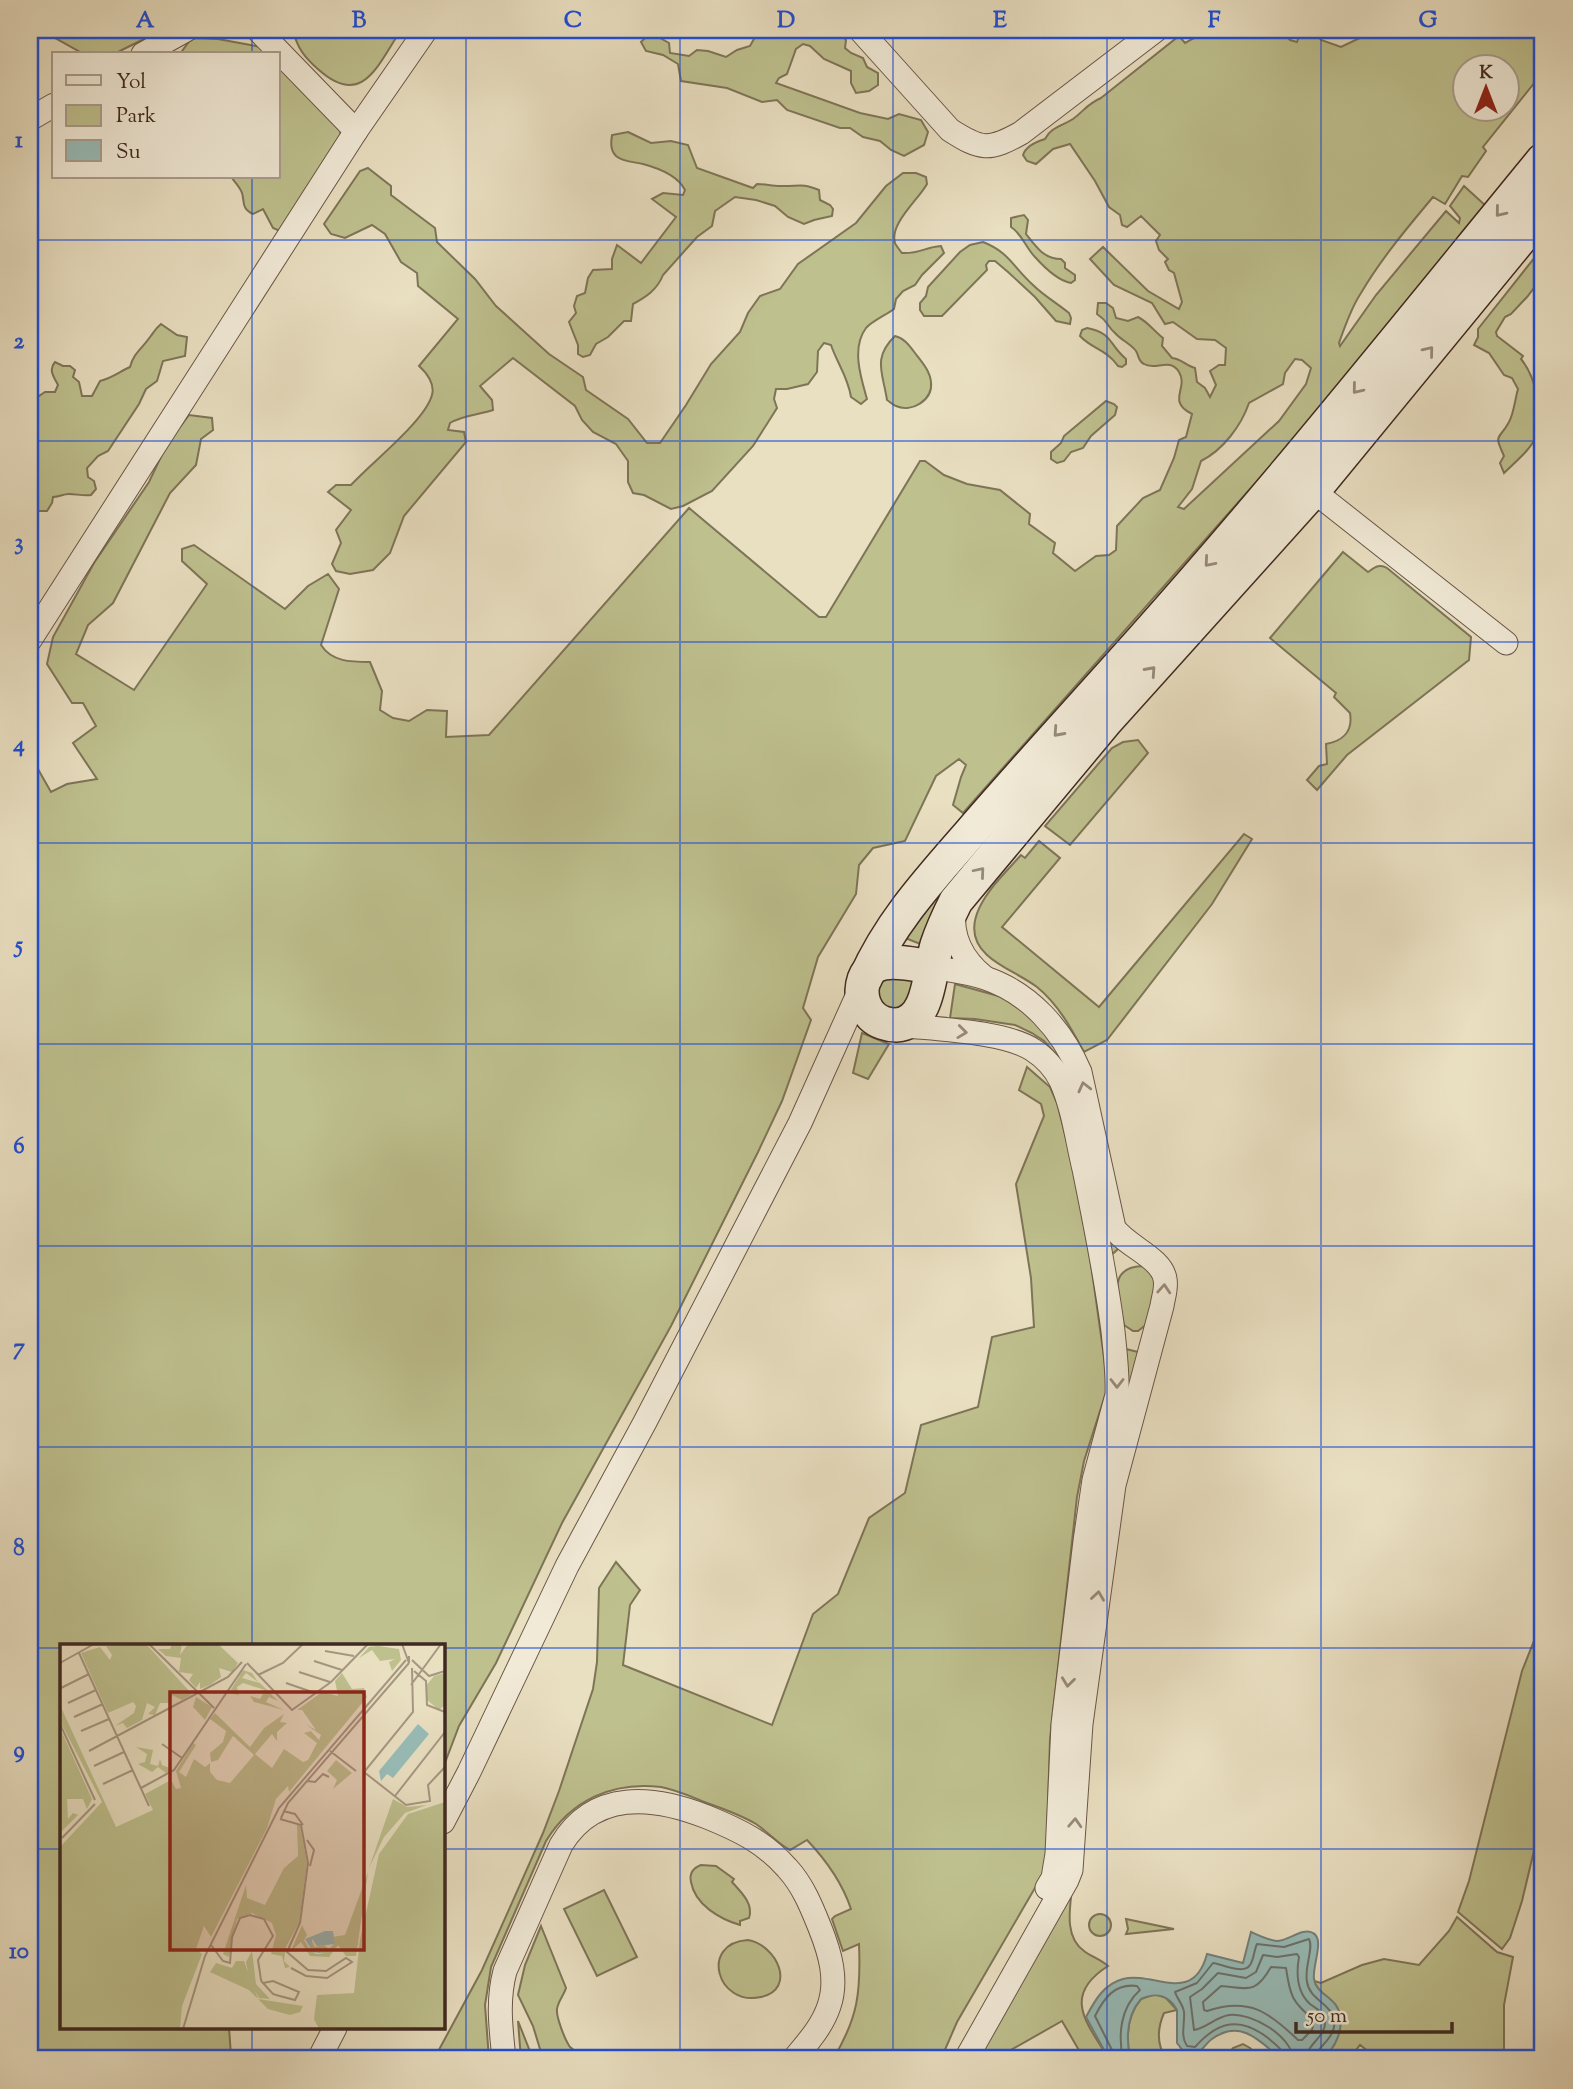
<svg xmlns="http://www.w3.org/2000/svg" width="1573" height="2089" font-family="'Sorts Mill Goudy',serif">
  <rect width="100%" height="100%" fill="#e9dfc1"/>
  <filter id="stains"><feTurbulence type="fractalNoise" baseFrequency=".00286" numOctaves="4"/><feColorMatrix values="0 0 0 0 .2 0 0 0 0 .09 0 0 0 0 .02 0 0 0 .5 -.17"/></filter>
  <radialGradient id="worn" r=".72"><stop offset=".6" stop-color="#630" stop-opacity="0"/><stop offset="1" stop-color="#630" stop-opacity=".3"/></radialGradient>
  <g fill="#bec08e" stroke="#7e7457" stroke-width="2" fill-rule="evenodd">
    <path d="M32,30H162L114,54H81L80,52L53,37Z"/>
    <path d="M293,30H401C378,64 363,109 319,70C305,58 297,48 293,30Z"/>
    <path d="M759,30H831L841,34L846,40L845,48L851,53L863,58L867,67L878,73V85L869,91L856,93L851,83V71L824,59L810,46L803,44L796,49L787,74L779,78L776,83L860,113L888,119L899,114L921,120L928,132L924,145L904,156L891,150L880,141L863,137L850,128H840L787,110L777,100L762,102L727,88L681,81L678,64L663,55L646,51L641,42L646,37L660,38L669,43L670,53L689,56L697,50L708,51L726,57L737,50L750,46Z"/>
    <path d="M1194,30H1281L1290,40L1297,42L1300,33L1312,30L1321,40L1341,47L1362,37L1360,30H1543V72L1483,147L1486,151L1468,177L1462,176L1445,204L1433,197C1407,228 1381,259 1361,293C1351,308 1345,326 1339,343L1340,346L1376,295L1446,211L1459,223L1460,218L1450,206L1464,186L1486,206L1288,446L963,813L953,805L961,777L966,765L959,759L936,776L905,841L873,848L859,865L856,894L818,957L803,1008L811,1020L782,1101L758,1152L671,1326L562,1523L496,1663L459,1726L443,1768V1646H61V2028H229L231,2055L227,2059H30V755L51,792L67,784L97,779L73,743L96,726L83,703H72L47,664L53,637L94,563L149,482L167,444L189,415L212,418L213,430L201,439L196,465L170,493L113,603L88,625L76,654L134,690L207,584L182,561V549L194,545L285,609L308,586L328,574L339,589L321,645C332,662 351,662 370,662L382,691L380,710L393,718L409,721L427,710L447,711L446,737L489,735L689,508L819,617H826L920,461H925L944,475L967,484L1000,490L1030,514L1029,524L1055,543L1053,553L1075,571L1096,556L1109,555L1116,550L1117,526L1143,498L1160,490L1174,458L1179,440L1186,437L1192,414C1166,401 1189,388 1179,372C1170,357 1155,371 1144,364C1138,361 1139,356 1136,351C1131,344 1121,340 1115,333C1106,325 1109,322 1097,314L1098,303H1106L1113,308L1116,318L1128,321L1138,317C1148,322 1154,331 1163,338L1162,346L1172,358C1182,359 1186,366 1195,368L1197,382L1205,388L1210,397L1216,385L1210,371L1219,365H1225L1226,348L1215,340L1197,339L1173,322L1165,324L1152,303L1114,285L1090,259L1103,247L1148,291L1179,309L1182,302L1174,273L1169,270L1165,262L1168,259L1159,250L1156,241L1160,235L1141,216L1127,227L1122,225L1120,215L1109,207L1095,181L1070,144L1053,149L1036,164L1027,161L1023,155C1026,146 1035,142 1045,139C1051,127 1062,126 1073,119C1084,111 1087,104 1101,98L1179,36L1185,43L1198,36ZM1464,66H1506V108H1464ZM1295,359L1302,360L1311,368L1306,384L1279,421L1184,509L1178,507L1192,489L1201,461C1223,450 1241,426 1249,403L1283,384L1285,373Z"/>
    <path d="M196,38L218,39L261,47L270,54H180L190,40Z"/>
    <path d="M278,65L339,124L342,143L280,231L273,228L263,209L253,214C241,208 245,203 242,193C240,187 234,181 231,177H278Z"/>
    <path d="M628,132L651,143L671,141L688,145L697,168L753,188L757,184C765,184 772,186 780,186C798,187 800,182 819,190L820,200L830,205L833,209L832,216L814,220L804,224L788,217L775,206L756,200L735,197L715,211L712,226L697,237L663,275C657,290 646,297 633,304L631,321H624L608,337L596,344L590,355L583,357L578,354V345L569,322L576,313L574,306L577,296L585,293L588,278L593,270L612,269V259L617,245L641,263L676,217L652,199L663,193L683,195L685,190C678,176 658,168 643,164C635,162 623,162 616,156C610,150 611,142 612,135Z"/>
    <path d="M368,168L391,186V195L435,228L437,242L475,279L496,306L549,354L583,377L586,390L628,419L647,443H660L686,405L711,364L740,332L748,313L760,296L780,289L798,264L856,223L886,186L903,173H916L926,177L927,184C919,199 889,224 895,243C895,244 901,252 902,253C920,254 925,247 941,246L944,253L922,275L915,285L903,291L896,299L894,309C886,315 872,321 866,328C851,348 861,378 867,399L861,404L851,397C848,377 837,363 831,345L824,343L818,351L817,372L808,384L787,389H776L774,399L777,408L753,446L712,491L683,506L671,509L644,495L633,493L628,482V461L616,444L593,432L582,420L575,406L513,358L480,386L492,400L493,410C478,415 463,415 450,423L448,430L464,432L466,442L404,516L390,553L373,570L350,574L336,571L332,564L341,543L336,530L351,510L328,492L336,485H351C371,463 425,421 432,395C435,384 427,373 419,366L458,319L418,286L417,273L401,262L385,234L372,225L345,238L331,234L324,224L360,171Z"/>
    <path d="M1024,215L1028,220L1026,234C1036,247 1044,259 1061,259L1065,263V268L1075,275V280L1071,283C1059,281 1044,267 1035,257C1026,248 1022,234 1011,227V218Z"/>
    <path d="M983,242C1009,252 1013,267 1033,285C1044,296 1057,303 1069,313L1071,318L1070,324L1056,321L1035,297L1008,272L995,261H989L986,265L987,270L942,316H924L920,310V303L926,296L928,287L960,252L970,245Z"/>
    <path d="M1543,247V276L1527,297L1511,314L1505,317L1496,332L1497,336L1523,356L1521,359C1535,376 1544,412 1537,434C1532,449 1515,462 1504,473L1500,463L1504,456C1493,432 1499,441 1509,422C1514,413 1515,399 1518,389L1512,378L1504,375L1489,353L1474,345L1478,337V329Z"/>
    <path d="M161,324L177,335L187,337L185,356L163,361L157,381L146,389L139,404L108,451L98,456L87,468L88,477L94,481L96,489L91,495C83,496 76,494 69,494C63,494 59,497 53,497L52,503L47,511H30V479L34,476L30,470V402L45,392H55L58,385C54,377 48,370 55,362L63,366H70L75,370L73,377L79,382L82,396H92L100,381C112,378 119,372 130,367C134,352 142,349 150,337C154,332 155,329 161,324Z"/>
    <path d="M1087,328C1113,333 1109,345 1126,359V364L1122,367L1118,366C1106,349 1092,349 1080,336L1082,330Z"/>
    <path d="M895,336C904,338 909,345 915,353C922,362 930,371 931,382C933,400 912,413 896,406C893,405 890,402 887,400C883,373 872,358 895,336Z"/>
    <path d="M1106,401L1114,404L1117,407L1115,415L1091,436L1083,448L1071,452L1064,461L1057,463L1051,459V452L1061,443L1064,436Z"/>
    <path d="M1343,552L1368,572C1374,568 1379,563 1387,568L1471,637L1469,660L1347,755L1317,790L1307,780L1319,766L1327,764L1326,744C1343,741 1353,731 1350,713L1334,697L1336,693L1270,638Z"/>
    <path d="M1138,740L1148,753L1070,845L1045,826L1112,748L1123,742Z"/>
    <path d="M1244,834L1252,839L1212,904L1107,1040L1084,1052C1071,1028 1058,1004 1037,987C1021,975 1001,968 987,955C951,922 1000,879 1021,855L1025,858L1039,841L1060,858L1002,927L1099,1007Z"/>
    <path d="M949,879L952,882L923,945L905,938Z"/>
    <path d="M879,973L910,976L914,984L909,1009L882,1008L873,982Z"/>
    <path d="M955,984L1002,997L1036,1020L1066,1060L1108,1236L1118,1249L1109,1257L1067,1067L1044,1041L1032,1033L1015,1025L975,1019L950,1018Z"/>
    <path d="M862,1033L889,1044L868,1079L853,1073Z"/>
    <path d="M1027,1067L1050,1087L1057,1103L1072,1161L1090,1257L1108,1386L1084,1461L1077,1497L1050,1739L1046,1869L957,2022L941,2059H833C858,2018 861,1992 859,1944L843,1951L832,1919L835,1916L851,1909C842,1882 826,1860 807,1840L790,1850C779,1845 768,1832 756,1824C741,1815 724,1809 707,1803C692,1797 677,1790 661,1787C613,1781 571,1800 546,1841L491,1967L485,2005L489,2059H434L482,1970L543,1833L559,1791L593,1689L597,1662L599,1588L616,1562L640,1590L630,1605L623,1665L772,1725L813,1614L838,1594L869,1518L905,1493L921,1425L978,1407L992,1337L1034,1327L1031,1278L1016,1184L1044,1116L1041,1104L1019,1090Z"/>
    <path d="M1142,1266L1149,1268L1157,1285L1147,1324L1138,1331H1133L1124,1325C1119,1300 1105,1268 1142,1266Z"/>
    <path d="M1126,1349L1138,1352L1144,1350L1116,1450Z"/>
    <path d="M1543,1618V1813L1522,1901L1510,1938L1502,1949L1458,1912L1469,1881L1522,1671Z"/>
    <path d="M701,1865L716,1866L734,1879L732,1882C741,1892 754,1904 749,1918L740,1921V1925C720,1919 695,1905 691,1882C689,1873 693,1868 701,1865Z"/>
    <path d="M1072,1888C1070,1908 1064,1937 1084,1951C1092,1957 1100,1959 1108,1966C1061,1996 1087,2023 1109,2059H1084L1062,2021L995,2059H976Z"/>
    <path d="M604,1890L637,1957L597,1976L564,1909Z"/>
    <circle cx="1100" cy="1925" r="11"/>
    <path d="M1457,1917L1497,1952L1513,1957L1504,2005V2059H1378L1360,2045L1349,2059H1318C1333,2048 1348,2024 1336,2006C1329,1996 1318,1993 1314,1981L1321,1983L1362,1965L1384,1959L1419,1965L1449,1931Z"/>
    <path d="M1126,1919L1174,1929L1126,1934L1128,1929Z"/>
    <path d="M541,1926L566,1988C564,1995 558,2001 557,2009C556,2017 565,2040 570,2047C576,2054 594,2056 603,2059H543L533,2026L518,1995L525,1965Z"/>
    <path d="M748,1940C777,1945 797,1989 761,1997C717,2007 699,1943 748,1940Z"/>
    <path d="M1543,1981V2059H1535L1537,2004Z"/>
    <path d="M1155,1994L1166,1998L1177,2010L1164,2013C1157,2029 1157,2045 1166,2059H1130C1126,2038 1126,2016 1141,1999Z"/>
    <path d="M518,2021L533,2059H521Z"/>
    <path d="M1243,2044L1250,2048L1261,2059H1224L1233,2048Z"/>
  </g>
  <path fill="#98bcb8" stroke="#74817b" stroke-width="2" d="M1251,1932C1260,1936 1268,1940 1277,1941C1288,1941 1303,1927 1313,1933C1325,1939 1312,1966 1314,1979C1316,1993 1331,1996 1337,2007C1346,2024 1337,2051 1319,2059C1311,2062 1290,2059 1281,2059C1261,2042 1241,2018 1212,2039C1206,2043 1203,2050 1196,2054L1184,2052L1177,2043V2010C1169,1995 1156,1992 1141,1999C1126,2016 1126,2038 1130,2059H1109L1086,2017C1095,2000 1104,1984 1123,1979C1154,1971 1193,2006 1207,1954L1243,1963Z"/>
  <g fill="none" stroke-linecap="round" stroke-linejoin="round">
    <g stroke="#6c726c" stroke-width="2">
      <path d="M1271,1967L1286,1968C1290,1996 1292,2002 1314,2020L1312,2030L1302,2040H1298C1268,2011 1248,1997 1207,2011L1204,2010L1203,2002L1221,1986C1248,1988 1255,1995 1271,1967Z"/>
      <path d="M1115,2059L1114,2054L1095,2016C1104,1998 1115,1983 1137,1986L1140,1990C1120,2008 1118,2035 1123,2059"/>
      <path d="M1285,2059C1284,2050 1275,2044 1268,2038C1240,2016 1218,2021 1195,2047L1187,2046C1180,2036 1185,2024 1184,2012C1183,2004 1177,1999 1175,1992L1197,1983L1213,1963C1222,1964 1244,1975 1250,1965C1254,1959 1254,1950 1257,1944L1284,1947L1309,1939C1314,1948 1304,1967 1307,1982C1310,2002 1337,2004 1334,2027C1332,2041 1316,2047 1315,2059"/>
      <path d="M1293,2059C1292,2036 1251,2012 1229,2015C1216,2017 1206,2028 1194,2030L1190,1997L1202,1989L1218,1973L1246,1978L1256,1972L1263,1955L1277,1957L1297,1954L1299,1957C1296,1974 1297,1992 1310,2004C1316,2009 1324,2011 1325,2020C1327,2037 1307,2043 1306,2059"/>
    </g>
    <g stroke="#6a5648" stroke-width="25">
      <g id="street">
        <path d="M258,30L356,131"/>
        <path d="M860,30L950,130C981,150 989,151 1021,133L1156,30"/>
        <path d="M143,54L186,30"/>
        <path d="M30,119L54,105"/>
        <path d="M1302,482L1506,643"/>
        <path d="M30,640L356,131L426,30"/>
        <path d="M954,910C951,937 963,960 984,977"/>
        <path d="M931,967C949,970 968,972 985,978C1030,993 1062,1030 1080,1072L1114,1228C1126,1246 1162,1258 1165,1279C1167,1288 1163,1298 1162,1306L1114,1485L1081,1724L1071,1870L1067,1880L966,2059"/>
        <path d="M897,1025C932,1029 1005,1031 1033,1050C1044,1057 1055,1069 1061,1081C1073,1108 1077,1140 1084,1169C1095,1223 1106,1276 1113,1331C1115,1352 1118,1374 1117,1395L1094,1480L1085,1541L1063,1724L1057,1854L1053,1878L1047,1888"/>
        <path d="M443,1822L469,1772L567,1566L645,1422L800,1123L863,983"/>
        <path d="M319,2059L335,2028"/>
        <path d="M504,2059C501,2029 497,2001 505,1971L561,1845C594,1789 654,1796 707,1817C739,1830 764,1842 787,1868C803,1885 812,1908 820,1928C830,1953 838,1980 829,2006C822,2027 807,2043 794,2059"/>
      </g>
    </g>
    <g stroke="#3f2920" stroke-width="36">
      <g id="secondary">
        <path d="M931,967C905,963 864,951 862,991C862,1000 865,1009 872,1016C878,1022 888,1025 896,1025C931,1023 929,970 937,945C942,930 949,915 956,901L1106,721L1313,491L1543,211"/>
        <path d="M865,979C890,922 931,878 971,832C1027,767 1085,704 1142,640C1281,484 1411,321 1543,160"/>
      </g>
    </g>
    <use href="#street" stroke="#f1ead7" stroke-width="23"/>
    <use href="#secondary" stroke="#f1ead7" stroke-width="33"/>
  </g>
  <defs><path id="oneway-chevron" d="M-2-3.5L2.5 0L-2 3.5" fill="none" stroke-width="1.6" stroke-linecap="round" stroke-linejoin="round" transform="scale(1.75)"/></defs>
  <g stroke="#988a7c">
    <use href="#oneway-chevron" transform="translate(1500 212) rotate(129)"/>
    <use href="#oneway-chevron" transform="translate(1429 351) rotate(-51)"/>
    <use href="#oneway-chevron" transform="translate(1357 389) rotate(129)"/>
    <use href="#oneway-chevron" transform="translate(1209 562) rotate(131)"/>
    <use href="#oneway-chevron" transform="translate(1151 671) rotate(-48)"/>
    <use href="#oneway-chevron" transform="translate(1058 732) rotate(132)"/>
    <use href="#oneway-chevron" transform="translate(980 872) rotate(-50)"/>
    <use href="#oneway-chevron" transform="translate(962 1032) rotate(7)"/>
    <use href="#oneway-chevron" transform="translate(1084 1087) rotate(-104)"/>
    <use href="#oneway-chevron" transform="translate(1164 1289) rotate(-86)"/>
    <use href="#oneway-chevron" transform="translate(1117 1383) rotate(90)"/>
    <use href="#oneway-chevron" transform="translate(1098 1596) rotate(-82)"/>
    <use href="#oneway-chevron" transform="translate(1068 1682) rotate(97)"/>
    <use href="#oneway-chevron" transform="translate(1075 1823) rotate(-87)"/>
  </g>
  <path fill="none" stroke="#1d4ed8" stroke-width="2" stroke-opacity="0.55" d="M252,30V54M466,30V2059M680,30V2059M893,30V2059M1107,30V2059M1321,30V2059M252,177V1646M30,240H1543M30,441H1543M30,642H1543M30,843H1543M30,1044H1543M30,1246H1543M30,1447H1543M30,1648H61M443,1648H1543M30,1849H61M443,1849H1543M252,2028V2059"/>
  <g transform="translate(60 1644)">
    <rect width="385" height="385" fill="#e9dfc1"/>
    <path d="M86,0L132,50L122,56L112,51L110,59H100L95,71L88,70L95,63L87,59L82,76L67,84L63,79L55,82L74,69L76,62L73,58L48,69L21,9L40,3L50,16L52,11L46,2ZM112,0H122L120,11L128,0H158L178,19L172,28L159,24L161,33L150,41L140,45V38L136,44L129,36L133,30L119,28L121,14L106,12L98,5H110ZM318,2L339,5L341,16L332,27L329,18L335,15L320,17L312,6L299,14L309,3ZM183,26L192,29L198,38L186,29L182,34L200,39L218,57L209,53L206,58L224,66L194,58L190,52L200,55L205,46L183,39L177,43L179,51L169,49ZM282,29L292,45L304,44L307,53L229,148L228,142L216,155L207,184L151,293L144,282L136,305L142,310L122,362L120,385H0V203L42,158L0,77V61L56,183L93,166L85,150L111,136L116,145L121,144L116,127L133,99L136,101L119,128L126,133L134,115L145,123L150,119V128L157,136L170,139L194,111L173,92L158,116L151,118L150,109L163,98L166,87L150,75L155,69L190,103L204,84L224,70L220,78L227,79L217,88V97L212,90L195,110L212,124L224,105L243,118L248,116L257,99L244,89L251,87L259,96L261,91L245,80L256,86L242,66H237L262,48L278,52L275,37ZM385,29V61L379,66L367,56L366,42L374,32ZM136,53L152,63L145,76L133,63ZM0,84L32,155L27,165L23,155H7L8,175L13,169L18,171L0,189ZM76,103L93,106L90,120L98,122L100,115L102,121L112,125L106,129L98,123L92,128L78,120L85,118L87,110ZM276,116L292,129L273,145L277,136L267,127ZM333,155L347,163L367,161L345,169L324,193L309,224ZM385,158V385H259L254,375L257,351L294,349L300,296L319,210L348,170ZM237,180L240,182L247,219L239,279L226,303L224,317L230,323L225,324L222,312L211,310L216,291L212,279L192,269L177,275L169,313L163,310L186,241L187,254L205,261L224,224L238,212ZM308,228L296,312H286L278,301L269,313L250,312L241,298L231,307L242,281L247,291L244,296L250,306L256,310H265L251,305V295L255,303L264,301L269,305L275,299L272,293L285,291ZM192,307L196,340L210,355L199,354L190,338L186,318ZM176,317H184L198,355L243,362L240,368L230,371L208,365L189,346L150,328L156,319L172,324Z" fill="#bec08e"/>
    <path d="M358,80L369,90L333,134L327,130L321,137L319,127ZM265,287H273L275,300L257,302L252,295L251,305L265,310L253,308L245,295Z" fill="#98bcb8"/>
    <path fill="none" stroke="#a59681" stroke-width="2" d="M89,0L154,64M342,0L349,19V12M265,7L294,12M19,9L89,162M352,16L369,32L385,27M254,17L282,26M0,19L34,0M187,19L232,66L271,38L308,0M352,24L353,68L304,128L346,161L370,157L368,141L385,123M354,27L366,37L367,61L385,68M239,28L270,38M198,31L223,19L243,0M226,39L255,49M351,41L381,0M1,44L29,30M8,59L36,46M14,73L43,60M0,80L35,156M21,87L49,75M102,100L122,114M29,107L168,33L182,18M270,107L296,127M34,122L64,108M247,137L255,138L263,130L269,133M43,140L73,126M81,144L114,126L186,20M335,152L385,88M223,167L235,170L243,181M221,174L228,159L349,19M220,175L241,181L248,219L240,279L227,308L248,326L266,327L286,314L292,318L267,334L246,332L231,324M2,194L35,160M247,196L254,206L250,222M151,301L163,317L170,319L172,293L180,274L190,271L204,275L213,292L198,316L201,336L202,338L213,350L216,351L235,356L239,348L213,337L203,339M123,385L145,312L219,164L346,16"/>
    <path fill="#8f2418" fill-opacity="0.15" stroke="#8f2418" stroke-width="3.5" d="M110,48H304V306H110Z"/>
    <rect width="385" height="385" fill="none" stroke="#3f2920" stroke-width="3.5"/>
  </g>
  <rect width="1573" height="2089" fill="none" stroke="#e9dfc1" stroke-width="77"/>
  <rect x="52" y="52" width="228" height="126" fill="#f1ead7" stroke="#aa9d8e" stroke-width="2"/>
  <rect x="66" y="75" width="35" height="10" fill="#f1ead7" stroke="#aa9d8e" stroke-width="2"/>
  <text x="116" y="88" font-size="21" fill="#3f2920">Yol</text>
  <rect x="66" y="105" width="35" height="21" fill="#bec08e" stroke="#aa9d8e" stroke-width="2"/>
  <text x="116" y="122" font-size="21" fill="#3f2920">Park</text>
  <rect x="66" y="140" width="35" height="21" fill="#98bcb8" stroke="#aa9d8e" stroke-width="2"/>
  <text x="116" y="158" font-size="21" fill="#3f2920">Su</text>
  <g transform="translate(1486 88)"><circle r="33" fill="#f1ead7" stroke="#aa9d8e" stroke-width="2"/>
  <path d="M0-5L12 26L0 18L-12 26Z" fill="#8f2418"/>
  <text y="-10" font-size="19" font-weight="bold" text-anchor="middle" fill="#3f2920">K</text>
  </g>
  <path d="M1296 2022v10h156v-10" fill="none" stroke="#3f2920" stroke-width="3.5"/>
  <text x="1307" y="2022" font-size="21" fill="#3f2920" stroke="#f1ead7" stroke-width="5" paint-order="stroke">50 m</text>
  <rect x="38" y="38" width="1496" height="2012" fill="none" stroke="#1d4ed8" stroke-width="2.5"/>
  <g font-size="23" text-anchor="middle" font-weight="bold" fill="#1d4ed8">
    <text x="145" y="27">A</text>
    <text x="359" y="27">B</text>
    <text x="573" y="27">C</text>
    <text x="786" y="27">D</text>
    <text x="1000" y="27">E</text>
    <text x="1214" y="27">F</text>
    <text x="1428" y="27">G</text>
    <text x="19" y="147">1</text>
    <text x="19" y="348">2</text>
    <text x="19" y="549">3</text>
    <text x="19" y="751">4</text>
    <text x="19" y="952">5</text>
    <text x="19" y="1153">6</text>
    <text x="19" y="1354">7</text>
    <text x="19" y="1555">8</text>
    <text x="19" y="1757">9</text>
    <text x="19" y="1958">10</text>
  </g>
  <rect width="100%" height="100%" filter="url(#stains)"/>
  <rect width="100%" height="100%" fill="url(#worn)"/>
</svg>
